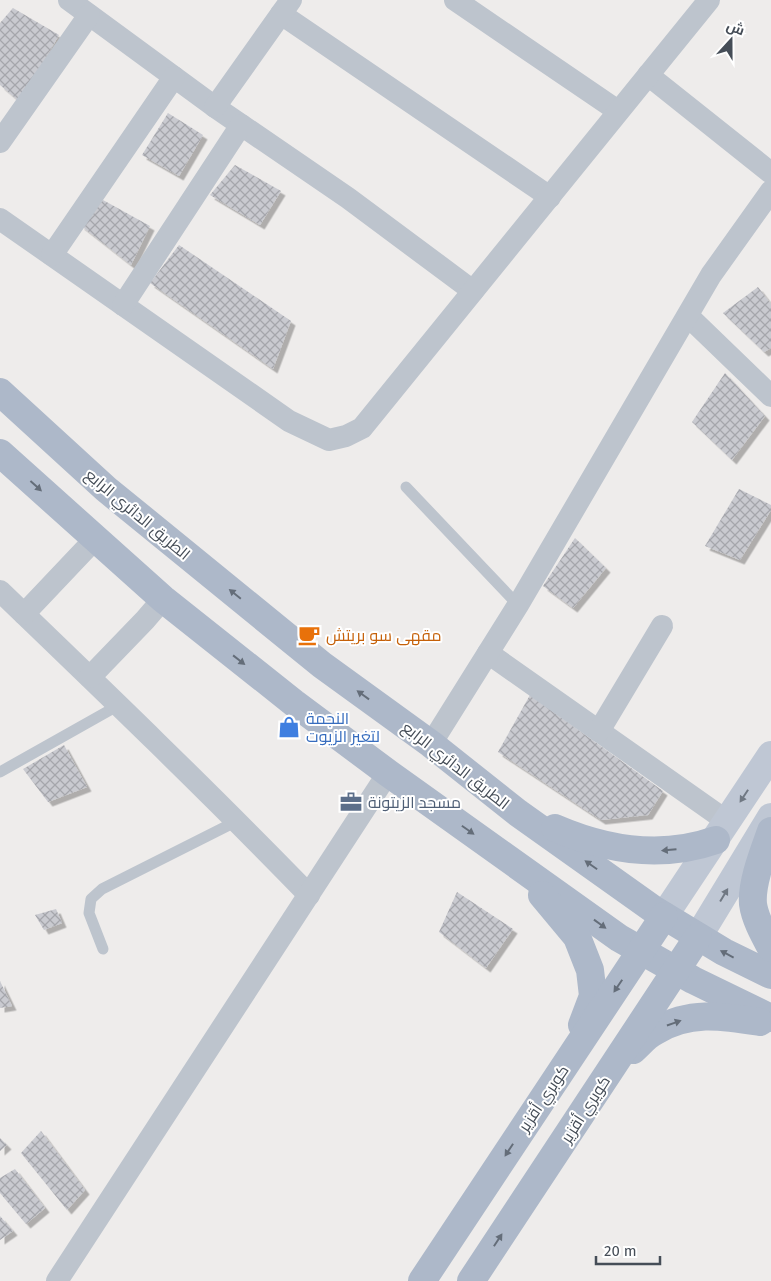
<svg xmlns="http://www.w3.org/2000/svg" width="771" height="1281" font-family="'Fira Sans',Cairo,sans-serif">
  <defs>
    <pattern id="building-cross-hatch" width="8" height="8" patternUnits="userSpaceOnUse" patternTransform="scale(1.25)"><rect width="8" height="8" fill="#c9cad0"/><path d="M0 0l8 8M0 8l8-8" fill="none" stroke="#a5a6ac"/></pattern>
    <filter id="shadow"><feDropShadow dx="4.5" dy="4.5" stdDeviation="0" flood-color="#0004"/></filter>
  </defs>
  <rect width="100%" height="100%" fill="#eeeceb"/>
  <g fill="url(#building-cross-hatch)" filter="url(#shadow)">
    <path d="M13,8L59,35L20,102L0,85V23Z"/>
    <path d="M168,113L203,135L179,176L142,155Z"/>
    <path d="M235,165L281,191L260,225L210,195Z"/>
    <path d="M103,200L150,226L131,265L80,225Z"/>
    <path d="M179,245L291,321L273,369L150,283Z"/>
    <path d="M758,287L771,304V348L764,352L723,313Z"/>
    <path d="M725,373L765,416L732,460L692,422Z"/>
    <path d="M739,489L771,505V510L740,560L705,546Z"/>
    <path d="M575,538L606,568L573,608L543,586Z"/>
    <path d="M530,695L663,791L648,815L601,820L498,752Z"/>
    <path d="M64,745L87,787L48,802L23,769Z"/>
    <path d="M457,892L513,929L486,968L439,932Z"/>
    <path d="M56,909L62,923L44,930L35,915Z"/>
    <path d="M0,981L12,1006L0,1008Z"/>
    <path d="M41,1131L85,1190L67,1210L21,1153Z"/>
    <path d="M0,1138L7,1145L0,1151Z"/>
    <path d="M15,1169L45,1208L26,1224L0,1193V1178Z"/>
    <path d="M0,1216L13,1231L0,1240Z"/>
  </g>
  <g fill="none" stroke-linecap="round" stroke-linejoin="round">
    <g stroke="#bdc4cd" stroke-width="11">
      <path d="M406,487L518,605"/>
      <path d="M0,772L119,705"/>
      <path d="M103,949L89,913L91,899L102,889L237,821"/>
    </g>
    <g stroke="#bdc4cd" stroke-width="22">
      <path d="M69,0L215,107L348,198L473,291"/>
      <path d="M455,0L618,111"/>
      <path d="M281,14L550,197"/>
      <path d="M648,75L771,173"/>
      <path d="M215,107L291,0"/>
      <path d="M0,142L89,15"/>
      <path d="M0,219L289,421L329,440L346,436L362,428L709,0"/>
      <path d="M52,255L174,77"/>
      <path d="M123,305L241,125"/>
      <path d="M688,316L771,396"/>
      <path d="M0,591C104,691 208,791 309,895"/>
      <path d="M24,614L95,539"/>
      <path d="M488,653L728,822"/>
      <path d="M90,677L145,620L163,599"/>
      <path d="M599,731L662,626"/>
      <path d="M431,744L518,605L711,275L771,191"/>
      <path d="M57,1281L388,773"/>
    </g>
    <g stroke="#bfc7d4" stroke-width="28">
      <path d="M664,916L771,755"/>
      <path d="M698,937L771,817"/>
    </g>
    <g stroke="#adb8c9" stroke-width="28">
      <path d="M0,392L106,489L322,665L431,744L518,813L653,909L724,952L771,975"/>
      <path d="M0,453L163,599L294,703L388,773L619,938L693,980L771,1018"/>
      <path d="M555,828C606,850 662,859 716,840"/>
      <path d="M771,831C764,851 751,883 753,904C755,919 764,935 771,948"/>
      <path d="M542,895L577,937L590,970L593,996L582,1025"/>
      <path d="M633,1050C640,1044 646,1036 654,1032C688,1010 723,1016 760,1022"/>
      <path d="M422,1281L664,916"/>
      <path d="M471,1281L698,937"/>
    </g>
  </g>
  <defs><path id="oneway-solid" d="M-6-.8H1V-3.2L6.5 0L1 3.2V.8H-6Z" transform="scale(1.25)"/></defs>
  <g fill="#646d79">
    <use href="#oneway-solid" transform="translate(36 486) rotate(42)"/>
    <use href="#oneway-solid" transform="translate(235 594) rotate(-141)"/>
    <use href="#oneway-solid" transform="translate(239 660) rotate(38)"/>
    <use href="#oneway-solid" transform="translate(363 695) rotate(-144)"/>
    <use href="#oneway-solid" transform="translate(468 830) rotate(35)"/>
    <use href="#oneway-solid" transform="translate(669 850) rotate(175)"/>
    <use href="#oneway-solid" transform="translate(591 865) rotate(-145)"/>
    <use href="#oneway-solid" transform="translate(600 924) rotate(36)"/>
    <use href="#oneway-solid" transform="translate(727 954) rotate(-152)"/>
    <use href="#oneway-solid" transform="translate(618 986) rotate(124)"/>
    <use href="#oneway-solid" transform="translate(674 1023) rotate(-19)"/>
    <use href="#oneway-solid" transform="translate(509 1150) rotate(123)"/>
    <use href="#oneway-solid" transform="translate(498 1240) rotate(-57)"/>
  </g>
  <g fill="#707883">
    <use href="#oneway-solid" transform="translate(744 796) rotate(123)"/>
    <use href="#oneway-solid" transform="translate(724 895) rotate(-59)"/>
  </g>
  <defs>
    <g id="cafe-bare" transform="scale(1.725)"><path d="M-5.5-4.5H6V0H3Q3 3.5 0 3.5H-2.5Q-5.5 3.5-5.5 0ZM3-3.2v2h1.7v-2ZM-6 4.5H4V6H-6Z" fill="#e8710a" stroke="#fff" stroke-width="2.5" paint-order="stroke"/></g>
    <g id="shop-bare" transform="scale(1.725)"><path d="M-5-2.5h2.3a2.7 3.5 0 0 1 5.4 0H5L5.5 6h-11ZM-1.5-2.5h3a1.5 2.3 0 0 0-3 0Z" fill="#3f7fe0" stroke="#fff" stroke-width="2.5" paint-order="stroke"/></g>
    <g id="office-bare" transform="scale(1.725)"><path d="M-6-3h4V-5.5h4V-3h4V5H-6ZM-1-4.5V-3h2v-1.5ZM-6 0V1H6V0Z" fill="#5c6f8a" stroke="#fff" stroke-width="2.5" paint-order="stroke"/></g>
  </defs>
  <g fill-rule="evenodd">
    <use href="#cafe-bare" x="309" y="635"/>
    <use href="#shop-bare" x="289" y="727"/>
    <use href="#office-bare" x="351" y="802"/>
  </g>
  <g text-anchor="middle" stroke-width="4" stroke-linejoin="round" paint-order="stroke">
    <g font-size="16" fill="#454d57" stroke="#fff">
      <text transform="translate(138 514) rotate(40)" y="6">الطريق الدائري الرابع</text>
      <text transform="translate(456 765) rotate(38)" y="6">الطريق الدائري الرابع</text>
      <text transform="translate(543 1098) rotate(-56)" y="6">كوبري أقزير</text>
      <text transform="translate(585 1109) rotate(-57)" y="6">كويري أقزير</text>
    </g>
    <g font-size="16" fill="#c56008" stroke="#fff" text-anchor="start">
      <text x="326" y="641">مقهى سو بريتش</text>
    </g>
    <g font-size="16" fill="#366cbe" stroke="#fff" text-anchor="start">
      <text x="306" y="724">النجمة<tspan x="306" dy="18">لتغير الزيوت</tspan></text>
    </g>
    <g font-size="16" fill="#4e5e75" stroke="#fff" text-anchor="start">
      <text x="368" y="808">مسجد الزيتونة</text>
    </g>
  </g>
  <g transform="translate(731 40) rotate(21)" stroke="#ffffff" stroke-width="4" paint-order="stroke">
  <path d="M0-4L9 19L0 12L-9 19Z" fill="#454d57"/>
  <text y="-8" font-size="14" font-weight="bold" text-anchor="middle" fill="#454d57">ش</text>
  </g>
  <path d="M596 1256v8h64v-8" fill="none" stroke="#454d57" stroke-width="2.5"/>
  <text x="604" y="1256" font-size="15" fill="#454d57" stroke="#ffffff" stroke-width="4" paint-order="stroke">20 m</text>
</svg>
